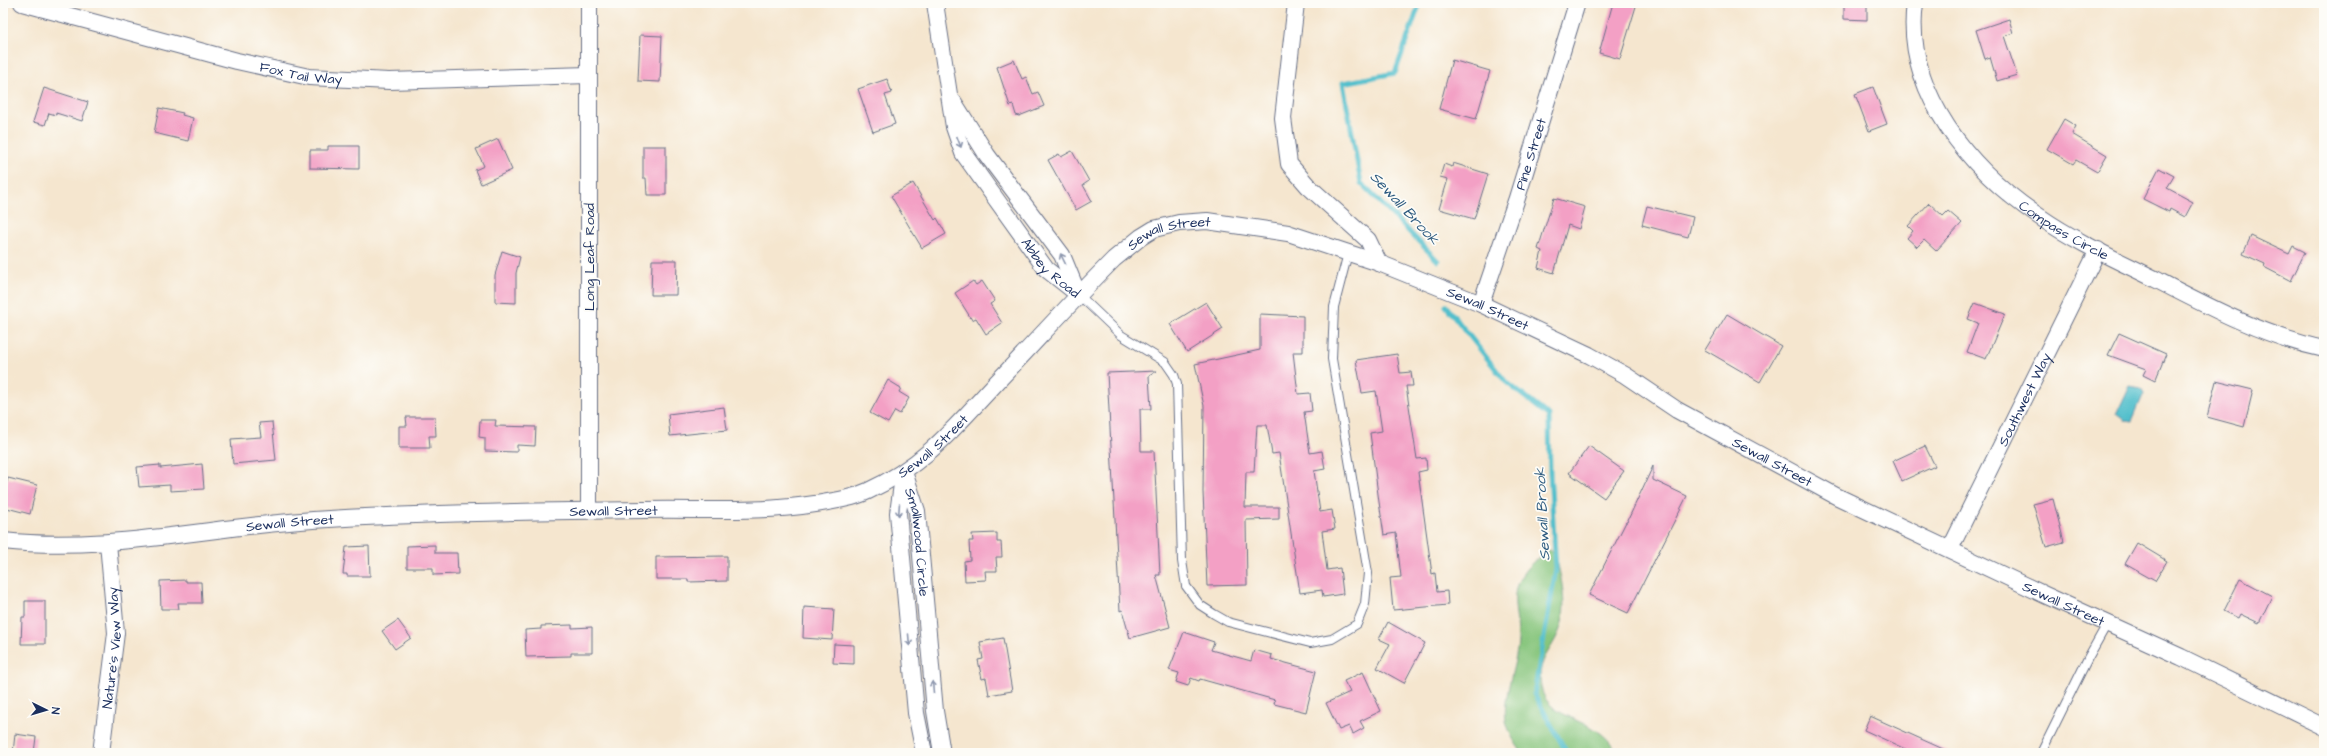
<svg xmlns="http://www.w3.org/2000/svg" width="2327" height="756" font-family="'Architects Daughter',sans-serif">
  <rect width="100%" height="100%" fill="#fdfcf7"/>
  <filter id="ink" filterUnits="userSpaceOnUse"><feTurbulence type="fractalNoise" baseFrequency=".025" numOctaves="2"/><feDisplacementMap in="SourceGraphic" scale="8" xChannelSelector="R" yChannelSelector="G"/><feConvolveMatrix kernelMatrix="1 2 1 2 8 2 1 2 1" color-interpolation-filters="sRGB"/></filter>
  <filter id="wash" filterUnits="userSpaceOnUse"><feTurbulence type="fractalNoise" baseFrequency=".012" numOctaves="4" result="noise"/><feDisplacementMap in="SourceGraphic" scale="16" xChannelSelector="R" yChannelSelector="G"/><feGaussianBlur stdDeviation="0.9" result="paint"/><feColorMatrix in="noise" values="0 0 0 0 0 0 0 0 0 0 0 0 0 0 0 0 0 1.4 0 .05"/><feComposite in="paint" operator="in"/></filter>
  <g filter="url(#wash)">
    <rect width="100%" height="100%" fill="#f5e6cf"/>
    <path fill="#86c57c" stroke="#507a6d" d="M1550,550C1556,551 1556,559 1558,565C1563,586 1568,613 1558,634C1551,650 1539,660 1540,679C1542,726 1597,711 1617,753H1523C1515,745 1509,732 1506,721C1502,697 1517,665 1518,640C1519,623 1511,601 1517,585C1523,569 1535,559 1550,550Z"/>
    <path fill="#53bfcc" stroke="#377795" d="M2130,386L2141,388L2144,393L2132,421L2125,420L2117,414Z"/>
    <g fill="none" stroke-linecap="round" stroke-linejoin="round">
      <g stroke="#53bfcc" stroke-width="5">
        <path d="M1420,3L1395,73L1343,83L1361,183L1438,261"/>
        <path d="M1446,306L1505,381L1549,416L1550,472L1556,569L1534,694L1567,753"/>
      </g>
    </g>
    <g id="blocks">
      <g fill="#f3a0c5">
        <path d="M1613,3H1637L1620,59L1599,53Z"/>
        <path d="M1844,3H1867V20L1844,19Z"/>
        <path d="M2009,19L2013,33L2004,36L2017,75L1997,81L1990,57L1985,59L1976,30Z"/>
        <path d="M640,35L662,36L660,82L638,81Z"/>
        <path d="M1014,60L1022,79L1026,77L1033,94L1038,92L1044,106L1019,116L1016,115L1013,105L1010,106L997,67Z"/>
        <path d="M1452,60L1490,71L1476,119L1439,109Z"/>
        <path d="M887,79L892,93L885,95L895,124L873,132L858,89Z"/>
        <path d="M1873,87L1887,124L1869,131L1855,94Z"/>
        <path d="M44,88L88,102L82,121L56,113V115L49,113L45,125L33,122Z"/>
        <path d="M159,108L183,113L182,115L193,118L188,141L154,133Z"/>
        <path d="M2064,119L2076,126L2072,134L2107,155L2097,172L2076,160L2073,164L2047,149Z"/>
        <path d="M498,139L512,170L481,184L475,170L484,166L476,149Z"/>
        <path d="M328,146H359V169L310,168V150H328Z"/>
        <path d="M643,146H666V195H647L646,178H643Z"/>
        <path d="M1072,151L1089,181L1083,185L1092,201L1076,210L1048,160L1059,154L1061,157Z"/>
        <path d="M1453,163L1488,174L1474,219L1439,209L1448,179L1440,177L1444,164L1452,167Z"/>
        <path d="M2159,168L2174,176L2167,188L2193,202L2185,217L2170,209L2169,212L2143,199Z"/>
        <path d="M913,183L935,220L937,218L946,234L922,248L891,196Z"/>
        <path d="M1554,198L1585,207L1579,229L1568,225L1554,273L1538,268L1542,251L1538,249Z"/>
        <path d="M1929,203L1943,216L1948,211L1962,223L1936,251L1924,240L1917,247L1907,238L1913,231L1908,226Z"/>
        <path d="M1647,206L1693,217L1688,237L1642,225Z"/>
        <path d="M2251,236L2289,254L2293,246L2305,252L2291,281L2264,267L2265,264L2243,254Z"/>
        <path d="M502,251L520,257L516,273V303L495,302V275Z"/>
        <path d="M652,260H677L676,295H651Z"/>
        <path d="M973,281L976,285L982,281L995,301L990,304L1002,323L986,334L976,318L972,320L955,293Z"/>
        <path d="M1206,302L1223,329L1187,352L1170,324Z"/>
        <path d="M1975,303L2005,314L1986,359L1967,352L1978,323L1968,319Z"/>
        <path d="M1260,314L1303,316V352H1293L1298,394L1310,393L1312,411L1304,412L1310,453L1322,451L1325,469L1314,471L1320,512L1332,510L1335,529L1322,531L1327,570L1340,568L1343,594L1323,597L1322,590L1300,593L1279,453L1272,454L1267,425H1257L1254,472H1246L1245,507H1279V519L1246,520L1247,585L1207,586L1203,492L1204,406L1195,364L1260,350Z"/>
        <path d="M1727,314L1781,346L1760,382L1705,350Z"/>
        <path d="M2119,333L2166,354L2155,381L2143,375L2146,369L2108,355Z"/>
        <path d="M1397,354L1400,373L1411,372L1413,386H1406L1417,459L1426,458L1427,470L1418,472L1432,574L1435,573L1437,592L1447,591L1448,605L1393,610L1390,578L1401,577L1396,533L1384,535L1379,502L1370,433L1382,431L1376,391L1362,393L1356,360Z"/>
        <path d="M1157,371L1149,376L1151,409H1140L1141,451H1154L1160,575H1156L1170,627L1130,638L1122,610L1120,611L1107,373Z"/>
        <path d="M888,380L901,388L899,392L909,398L900,414L895,411L888,423L870,413Z"/>
        <path d="M2216,381L2253,390L2244,427L2207,417Z"/>
        <path d="M724,407L727,430L670,436L668,414Z"/>
        <path d="M406,417H435L436,436H429L430,448H399V426H407Z"/>
        <path d="M480,420H496L495,426L536,427L535,446L517,445V452L485,451V438L479,437Z"/>
        <path d="M272,422L276,460L233,464L231,439L261,437L259,423Z"/>
        <path d="M1589,446L1624,471L1604,498L1569,473Z"/>
        <path d="M1925,446L1935,466L1902,481L1893,461Z"/>
        <path d="M202,464L204,489L170,491V485L139,487L137,467L160,465V468Z"/>
        <path d="M1653,466V480L1687,496L1628,613L1589,595L1626,522H1627Z"/>
        <path d="M8,478L37,485L30,514L3,507V485H6Z"/>
        <path d="M2053,499L2064,542L2046,547L2033,504Z"/>
        <path d="M997,533V542H1001L1002,557H996L997,571H985L986,580L965,581L964,561L970,560L969,541H973L972,534Z"/>
        <path d="M2137,543L2167,561L2155,581L2125,564Z"/>
        <path d="M435,545V553H457L458,574L433,575V568H407V546Z"/>
        <path d="M369,546L370,576H347V574H343L346,547Z"/>
        <path d="M727,556V581L688,582V579H656V557Z"/>
        <path d="M2240,579L2272,596L2259,623L2240,614L2238,618L2224,611Z"/>
        <path d="M186,580V582H201L202,603H178L179,609H161L160,581Z"/>
        <path d="M25,601H45V644H21L22,617H25Z"/>
        <path d="M804,607L834,609L832,640L803,638Z"/>
        <path d="M398,620L411,638L395,649L382,631Z"/>
        <path d="M1388,622L1425,643L1404,683L1377,668L1390,644L1379,639Z"/>
        <path d="M572,625V628L592,627V653H571V656L526,657L525,630L541,629V626Z"/>
        <path d="M1184,632L1214,642L1211,650L1251,661L1254,650L1272,655L1271,659L1316,671L1306,712L1274,704L1275,700L1200,679L1199,681L1191,678L1188,686L1176,682L1179,673L1169,670Z"/>
        <path d="M1003,638L1012,691L989,695L986,678L982,679L978,660L983,659L980,642Z"/>
        <path d="M834,644L854,645V664L833,663Z"/>
        <path d="M1363,672L1381,711L1360,721L1364,728L1353,734L1349,726L1339,730L1326,703L1350,692L1344,681Z"/>
        <path d="M1870,716L1952,753H1914L1864,730Z"/>
        <path d="M15,734L36,737L34,753H13Z"/>
      </g>
    </g>
  </g>
  <g filter="url(#ink)">
    <use href="#blocks" fill-opacity="0" stroke="#676f86" stroke-width="1"/>
    <g fill="none" stroke-linecap="round" stroke-linejoin="round">
      <g stroke="#676f86" stroke-width="10">
        <g id="service">
          <path d="M1079,295L1121,335L1165,362L1174,375L1177,384L1182,561L1186,586L1200,605L1214,614L1228,622L1310,643L1332,639L1357,624L1365,604L1368,573L1332,359L1334,307L1348,253"/>
          <path d="M2041,753L2088,658L2107,624"/>
        </g>
      </g>
      <g stroke="#676f86" stroke-width="18">
        <g id="minor">
          <path id="s1" d="M22,3L237,61L309,77L389,81L589,75"/>
          <path d="M589,3V510"/>
          <path id="s2" d="M935,3L954,127L963,153L1046,269L1079,295"/>
          <path d="M1296,3L1283,118L1289,164L1308,186L1368,240L1379,263"/>
          <path id="s3" d="M1915,3C1903,92 1971,171 2040,217C2076,242 2117,260 2157,280C2211,308 2264,336 2324,349"/>
          <path d="M953,101L987,155L1062,255L1078,294"/>
          <path id="s4" d="M1481,304L1517,198L1577,3"/>
          <path id="s5" d="M904,472L917,511L935,711L942,753"/>
          <path d="M903,477L898,513L916,713L924,753"/>
          <path id="s6" d="M3,541C112,553 220,524 329,519C435,513 540,511 645,510C702,509 759,513 815,504C833,501 851,499 868,491C925,465 955,427 997,382C1036,341 1074,299 1114,259L1141,237L1154,229L1179,223L1207,221L1288,233L1379,263L1481,304L1589,355L1625,375L1677,410L1836,496L2045,595L2181,657L2324,727"/>
          <path id="s7" d="M1950,549L2098,250"/>
          <path id="s8" d="M101,753L116,633L108,543"/>
        </g>
      </g>
      <use href="#service" stroke="#fff" stroke-width="8"/>
      <use href="#minor" stroke="#fff" stroke-width="16"/>
    </g>
    <defs><path id="oneway-shaft" d="M-6 0H5M1.5-3L5.5 0L1.5 3" fill="none" stroke-width="1.6" stroke-linecap="round" stroke-linejoin="round"/></defs>
    <g stroke="#8d97ae">
      <use href="#oneway-shaft" transform="translate(959 142) rotate(69)"/>
      <use href="#oneway-shaft" transform="translate(1063 259) rotate(-116)"/>
      <use href="#oneway-shaft" transform="translate(899 510) rotate(94)"/>
      <use href="#oneway-shaft" transform="translate(909 640) rotate(85)"/>
      <use href="#oneway-shaft" transform="translate(933 687) rotate(-95)"/>
    </g>
  </g>
  <g text-anchor="middle" stroke-width="3.5" stroke-linejoin="round" paint-order="stroke">
    <g font-size="14" fill="#1b2f5e" stroke="#fdfcf7">
      <text dy="5" stroke="none"><textPath href="#s1" startOffset="288">Fox Tail Way</textPath></text>
      <text dy="5" stroke="none"><textPath href="#s4" startOffset="158">Pine Street</textPath></text>
      <text dy="5" stroke="none"><textPath href="#s3" startOffset="288">Compass Circle</textPath></text>
      <text dy="5" stroke="none"><textPath href="#s6" startOffset="1272">Sewall Street</textPath></text>
      <text transform="translate(589 257) rotate(-90)" y="5">Long Leaf Road</text>
      <text dy="5" stroke="none"><textPath href="#s2" startOffset="298">Abbey Road</textPath></text>
      <text dy="5" stroke="none"><textPath href="#s6" startOffset="1608">Sewall Street</textPath></text>
      <text dy="5" stroke="none"><textPath href="#s7" startOffset="167">Southwest Way</textPath></text>
      <text dy="5" stroke="none"><textPath href="#s6" startOffset="948">Sewall Street</textPath></text>
      <text dy="5" stroke="none"><textPath href="#s6" startOffset="1932">Sewall Street</textPath></text>
      <text dy="5" stroke="none"><textPath href="#s6" startOffset="612">Sewall Street</textPath></text>
      <text dy="5" stroke="none"><textPath href="#s6" startOffset="288">Sewall Street</textPath></text>
      <text dy="5" stroke="none"><textPath href="#s5" startOffset="72">Smallwood Circle</textPath></text>
      <text dy="5" stroke="none"><textPath href="#s6" startOffset="2256">Sewall Street</textPath></text>
      <text dy="5" stroke="none"><textPath href="#s8" startOffset="106">Nature's View Way</textPath></text>
    </g>
    <g font-size="15" font-style="italic" fill="#2c5a7f" stroke="#fdfcf7">
      <text transform="translate(1405 208) rotate(47)" y="5">Sewall Brook</text>
      <text transform="translate(1542 514) rotate(-93)" y="5">Sewall Brook</text>
    </g>
  </g>
  <rect width="2327" height="756" fill="none" stroke="#fdfcf7" stroke-width="16"/>
  <g transform="translate(46 710) rotate(95)" stroke="#fdfcf7" stroke-width="3" paint-order="stroke">
  <path d="M0-3L7 15L0 10L-7 15Z" fill="#1b2f5e"/>
  <text y="-6" font-size="11" font-weight="bold" text-anchor="middle" fill="#1b2f5e">N</text>
  </g>
</svg>
